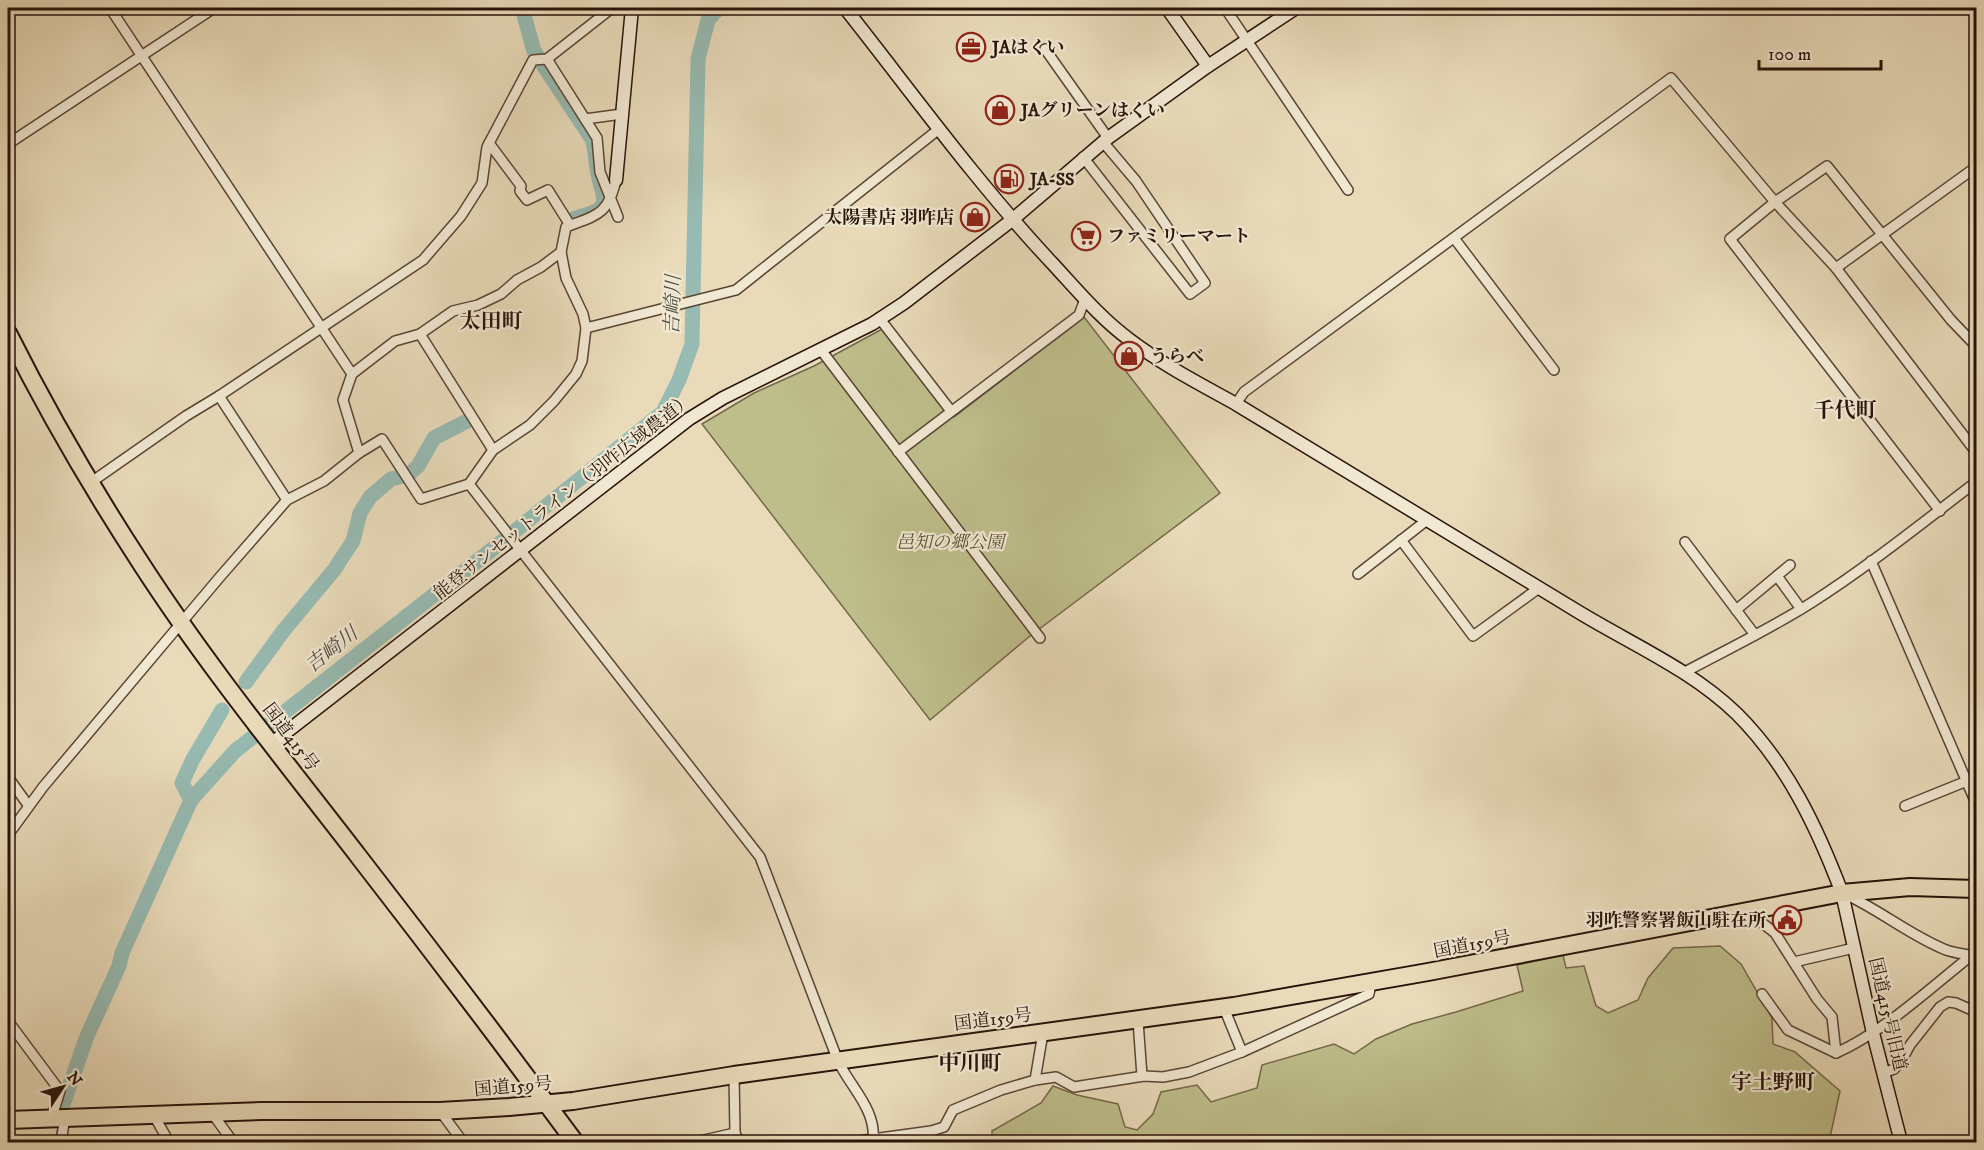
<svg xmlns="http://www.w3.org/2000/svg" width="1984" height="1150" font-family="'IM FELL DW Pica','Noto Serif JP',serif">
  <rect width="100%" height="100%" fill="#e9dbba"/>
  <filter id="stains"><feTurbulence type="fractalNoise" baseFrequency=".00333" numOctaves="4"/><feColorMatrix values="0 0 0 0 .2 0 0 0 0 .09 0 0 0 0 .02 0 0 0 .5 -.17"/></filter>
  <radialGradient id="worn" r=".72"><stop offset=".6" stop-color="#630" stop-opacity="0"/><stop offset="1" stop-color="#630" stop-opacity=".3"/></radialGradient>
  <g fill="#bebe8b" stroke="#73684a" stroke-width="1.5">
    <path d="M1084,317L1220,493L1030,636L930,720L702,424L754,393L814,366L884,328L954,417Z"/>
    <path d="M1720,946L1741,964L1772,1018L1773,1044L1795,1052L1840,1091L1829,1142H992V1131L1041,1103L1053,1086L1077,1095L1118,1104L1125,1127L1137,1130L1153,1114L1161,1092L1197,1085L1211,1102L1257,1088L1262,1065L1334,1044L1354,1054L1376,1039L1412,1024L1456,1012L1523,991L1517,965L1563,955L1566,968L1584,966L1596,1006L1608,1013L1638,1000L1648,978L1673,948Z"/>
  </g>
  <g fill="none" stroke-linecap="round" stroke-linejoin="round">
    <path stroke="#6b776f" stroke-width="2" d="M56,1142L58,1128"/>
    <g stroke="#97bbb3" stroke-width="15">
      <path d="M522,8L534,51L592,139C596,150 595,162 598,174C600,185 604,192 604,204L597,211L573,219"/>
      <path d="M515,531L663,412L679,380L692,344L698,59L708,20L719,8"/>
      <path d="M246,682L284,630L334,570L353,541L360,513L370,497L391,479L408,475L418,466L434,438L469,420"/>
      <path d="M191,800L235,751L504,540"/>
      <path d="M60,1113L87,1036L119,966L122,953L191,800L182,783L193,759L222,710"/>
    </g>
    <g stroke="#584435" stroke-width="12">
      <g id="street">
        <path d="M110,8L352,374"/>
        <path d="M1225,8L1348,190"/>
        <path d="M1045,49L1108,138"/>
        <path d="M547,59L585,119L622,114"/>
        <path d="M585,119L597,138L600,172L618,217"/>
        <path d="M489,143L521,186L520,191L527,200L548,190L570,225"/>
        <path d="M8,144L214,8"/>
        <path d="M1083,157L1190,294L1205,283L1136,181L1103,142"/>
        <path d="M616,180C608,215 597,215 566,227L561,252L566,278L583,314L586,328L582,361L576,374L554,401L530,425L493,450L469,484L760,857L838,1061C851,1088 877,1110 873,1142"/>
        <path d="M1454,238L1554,370"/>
        <path d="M1836,268L1976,167"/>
        <path d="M880,319L951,411"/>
        <path d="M586,328L736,290L939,129"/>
        <path d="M420,334L493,450"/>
        <path d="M821,350L1040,638"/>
        <path d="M219,396L287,500"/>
        <path d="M1236,404L1244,392L1671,78L1775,202L1836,268L1976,452"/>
        <path d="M898,452L1079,315L1085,299"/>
        <path d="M359,453L382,439L421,499L469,484"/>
        <path d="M90,483L186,416L219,396L423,260L461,216L482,183L487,147L533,60L547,59L612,8"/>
        <path d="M1940,511L1730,239L1775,202L1827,166L1951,320L1976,346"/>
        <path d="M1401,540L1473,636L1539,588"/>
        <path d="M1685,542L1755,635"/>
        <path d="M1871,561L1976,803"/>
        <path d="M1358,574L1427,520"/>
        <path d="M1777,576L1801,609"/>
        <path d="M1736,610L1790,565"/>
        <path d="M1683,673C1726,650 1770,629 1811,603C1869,566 1922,523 1976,482"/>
        <path d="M8,777L28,805"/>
        <path d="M1905,806L1967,781"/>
        <path d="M8,835L43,787L219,578L287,500L324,481L359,453L343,400L352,374L395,341L420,334L453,311L478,305L501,294L517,280L541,267L561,252"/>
        <path d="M1847,895C1881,911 1911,936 1946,950C1955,953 1965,954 1974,956"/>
        <path d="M1737,916L1761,922L1775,933L1817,999L1832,1017L1836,1053"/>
        <path d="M1794,962L1854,948"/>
        <path d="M1762,994L1788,1030L1836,1053C1885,1031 1930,988 1972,955"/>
        <path d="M1224,1008L1242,1052"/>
        <path d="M8,1021L60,1091L52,1117"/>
        <path d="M1138,1021L1142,1076"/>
        <path d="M1883,1073L1894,1069L1902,1060L1910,1045L1940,1007L1948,1002L1956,1003L1976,1012"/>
        <path d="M734,1075L735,1133"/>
        <path d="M1035,1080L1043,1033"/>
        <path d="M440,1111L463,1142"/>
        <path d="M212,1113L233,1142"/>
        <path d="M153,1114L169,1142"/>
        <path d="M61,1142L65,1117"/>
        <path d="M695,1142L735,1133L739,1142"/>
        <path d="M851,1142L931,1131L944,1127L953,1110L1001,1090L1035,1080L1056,1077L1074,1087L1144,1076L1163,1077L1189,1072L1242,1052L1369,994L1371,983"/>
      </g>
    </g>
    <g stroke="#281209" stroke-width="15">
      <g id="secondary">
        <path d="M845,8C913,94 977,183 1052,263C1077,290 1101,319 1130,340C1163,365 1200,384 1236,404C1349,473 1463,542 1577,611C1631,644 1692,670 1737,714C1787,764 1817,827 1842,893L1873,1033L1901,1142"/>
        <path d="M1167,8L1208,66"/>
        <path d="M616,180L632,8"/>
        <path d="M271,744L689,419L723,398L872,324L904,303L1012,220L1108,138L1208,66L1296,8"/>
      </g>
    </g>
    <g stroke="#281209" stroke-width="20">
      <g id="highway">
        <path d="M8,333C48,413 93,490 142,565C208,667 285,761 359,857C432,951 504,1046 575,1142"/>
        <path d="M8,1120L260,1111H440L509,1107L573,1101L734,1075L1234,1006L1428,972L1842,893L1910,887L1976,889"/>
      </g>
    </g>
    <use href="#street" stroke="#f1e8d2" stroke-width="9"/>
    <use href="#secondary" stroke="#f1e8d2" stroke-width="12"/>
    <use href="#highway" stroke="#e9dbba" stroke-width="16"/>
  </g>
  <defs>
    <g id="office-ring" transform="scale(1.5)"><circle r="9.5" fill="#f1e8d2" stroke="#8f2418" stroke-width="1.5"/><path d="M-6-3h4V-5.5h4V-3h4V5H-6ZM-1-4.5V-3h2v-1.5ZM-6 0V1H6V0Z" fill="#8f2418"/></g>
    <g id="shop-ring" transform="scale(1.5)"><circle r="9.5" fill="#f1e8d2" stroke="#8f2418" stroke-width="1.5"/><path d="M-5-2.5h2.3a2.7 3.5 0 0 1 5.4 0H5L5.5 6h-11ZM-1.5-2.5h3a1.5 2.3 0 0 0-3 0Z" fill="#8f2418"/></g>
    <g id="fuel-ring" transform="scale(1.5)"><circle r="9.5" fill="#f1e8d2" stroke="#8f2418" stroke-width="1.5"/><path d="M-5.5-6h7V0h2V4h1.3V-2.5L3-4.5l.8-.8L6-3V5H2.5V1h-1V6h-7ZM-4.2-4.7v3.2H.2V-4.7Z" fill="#8f2418"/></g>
    <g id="supermarket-ring" transform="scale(1.5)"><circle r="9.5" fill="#f1e8d2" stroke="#8f2418" stroke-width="1.5"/><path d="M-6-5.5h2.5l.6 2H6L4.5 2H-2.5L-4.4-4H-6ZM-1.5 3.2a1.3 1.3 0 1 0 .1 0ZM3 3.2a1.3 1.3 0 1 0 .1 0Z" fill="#8f2418"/></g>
    <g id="civic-ring" transform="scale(1.5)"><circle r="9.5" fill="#f1e8d2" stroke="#8f2418" stroke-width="1.5"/><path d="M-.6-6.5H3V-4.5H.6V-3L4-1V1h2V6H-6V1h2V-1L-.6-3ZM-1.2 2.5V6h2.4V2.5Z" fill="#8f2418"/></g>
  </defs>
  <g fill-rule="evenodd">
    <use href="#office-ring" x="971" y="47"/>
    <use href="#shop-ring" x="1000" y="110"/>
    <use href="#fuel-ring" x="1009" y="179"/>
    <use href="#shop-ring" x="975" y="217"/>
    <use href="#supermarket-ring" x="1086" y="236"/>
    <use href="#shop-ring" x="1129" y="356"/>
    <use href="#civic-ring" x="1787" y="920"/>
  </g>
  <g text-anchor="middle" stroke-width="4.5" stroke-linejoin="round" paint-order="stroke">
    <g font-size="18" font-weight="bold" fill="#281209" stroke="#f1e8d2" text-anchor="start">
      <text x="992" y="53">JAはくい</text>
      <text x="1021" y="116">JAグリーンはくい</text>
      <text x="1030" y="185">JA-SS</text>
      <text x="954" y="223" text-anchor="end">太陽書店 羽咋店</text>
      <text x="1107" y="242">ファミリーマート</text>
      <text x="1150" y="362">うらべ</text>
      <text x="1766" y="926" text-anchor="end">羽咋警察署飯山駐在所</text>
    </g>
    <g font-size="18" fill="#281209" stroke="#f1e8d2">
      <text transform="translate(563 496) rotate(-38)" y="6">能登サンセットライン（羽咋広域農道）</text>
      <text transform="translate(291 737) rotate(53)" y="6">国道415号</text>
      <text transform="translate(1472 944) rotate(-11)" y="6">国道159号</text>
      <text transform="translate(1888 1014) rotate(77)" y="6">国道415号旧道</text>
      <text transform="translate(993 1019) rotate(-7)" y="6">国道159号</text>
      <text transform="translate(513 1086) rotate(-5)" y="6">国道159号</text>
    </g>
    <g font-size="18" font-style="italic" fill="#5c4e36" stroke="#f1e8d2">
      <text x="950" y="548">邑知の郷公園</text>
    </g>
    <g font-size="20" font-style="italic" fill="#4f4d44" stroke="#f1e8d2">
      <text transform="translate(672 305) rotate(-88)" y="7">吉崎川</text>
      <text transform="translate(331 649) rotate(-38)" y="7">吉崎川</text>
    </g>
    <g font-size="21" font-weight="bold" fill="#281209" stroke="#f1e8d2">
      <text x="491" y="328">太田町</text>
      <text x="1845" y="417">千代町</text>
      <text x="970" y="1070">中川町</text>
      <text x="1773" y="1089">宇土野町</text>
    </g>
  </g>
  <rect width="1984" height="1150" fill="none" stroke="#e9dbba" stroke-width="30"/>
  <rect x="9" y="9" width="1966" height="1132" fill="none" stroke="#281209" stroke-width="3"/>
  <rect x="15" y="15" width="1954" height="1120" fill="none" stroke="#281209" stroke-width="1.5"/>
  <g transform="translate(63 1087) rotate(54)" stroke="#f1e8d2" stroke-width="4.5" paint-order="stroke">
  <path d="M0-4.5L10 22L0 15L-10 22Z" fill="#281209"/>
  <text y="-9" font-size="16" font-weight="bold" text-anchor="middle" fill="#281209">N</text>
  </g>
  <path d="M1759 60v9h122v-9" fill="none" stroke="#281209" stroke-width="3"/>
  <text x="1768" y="60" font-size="18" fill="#281209" stroke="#f1e8d2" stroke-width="4.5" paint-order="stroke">100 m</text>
  <rect width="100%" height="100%" filter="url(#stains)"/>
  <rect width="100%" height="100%" fill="url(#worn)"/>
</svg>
